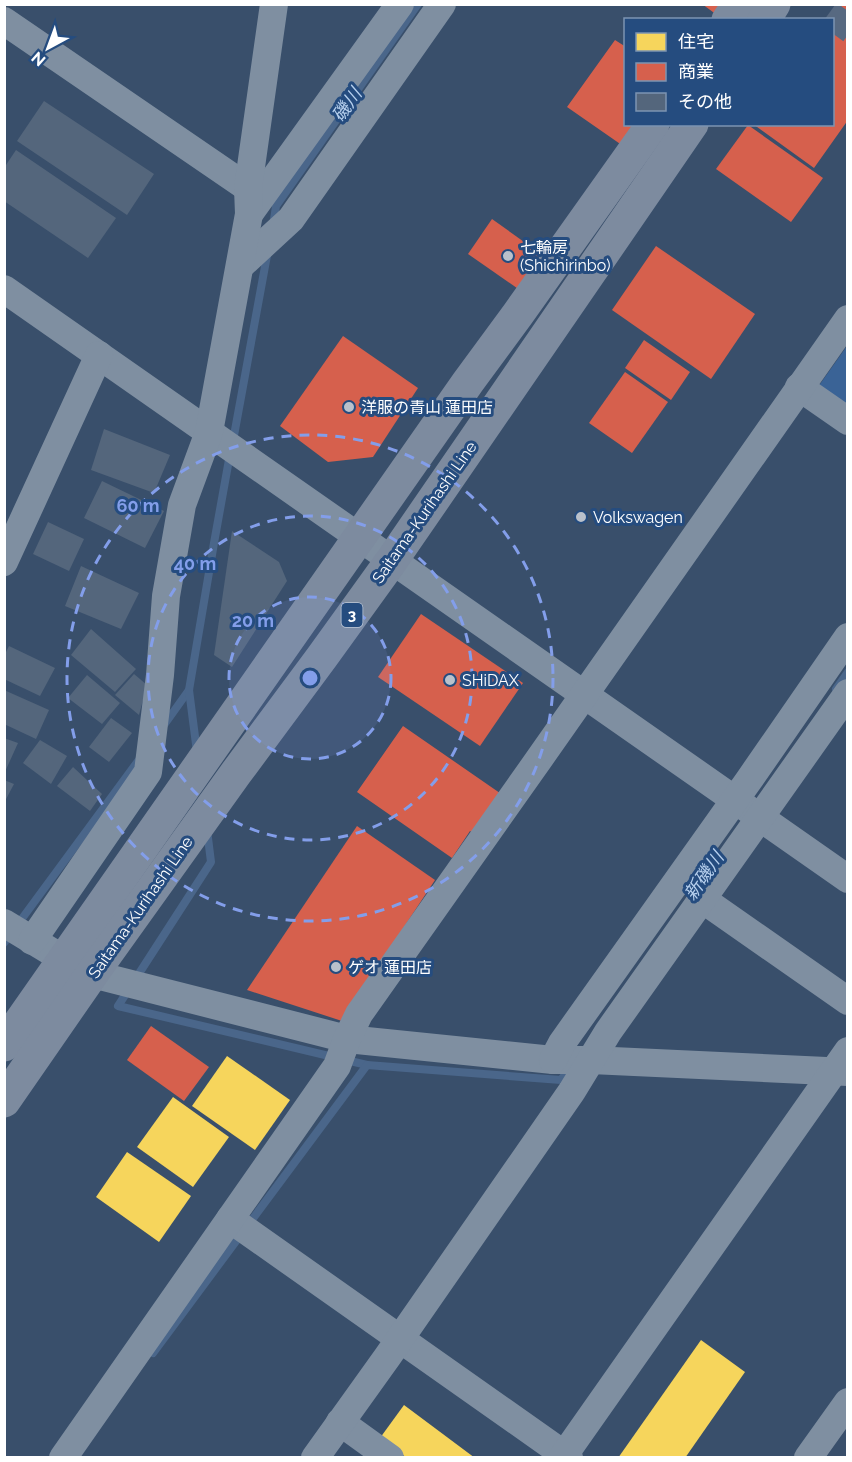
<svg xmlns="http://www.w3.org/2000/svg" width="852" height="1462" font-family="Raleway,'Noto Sans JP',sans-serif">
  <rect width="100%" height="100%" fill="#394f6b"/>
  <path fill="#3a6396" d="M847,346V409L818,387Z"/>
  <g fill="#f6d55c">
    <path d="M227,1056L290,1100L255,1150L192,1106Z"/>
    <path d="M173,1097L229,1137L193,1187L137,1147Z"/>
    <path d="M127,1152L191,1196L159,1242L96,1197Z"/>
    <path d="M701,1340L745,1372L685,1458H618Z"/>
    <path d="M404,1405L475,1458H407L380,1438Z"/>
  </g>
  <g fill="#d6604d">
    <path d="M702,4H725L717,15Z"/>
    <path d="M843,4H848V120L814,168L753,124H832V20H827Z"/>
    <path d="M615,40L626,47V124H643L626,148L567,107Z"/>
    <path d="M748,125L823,178L791,222L716,169Z"/>
    <path d="M492,219L548,259L524,293L468,254Z"/>
    <path d="M656,246L755,314L711,379L612,310Z"/>
    <path d="M343,336L418,388L373,457L328,462L280,426Z"/>
    <path d="M644,340L690,372L671,400L625,368Z"/>
    <path d="M625,372L668,402L632,453L589,423Z"/>
    <path d="M421,614L523,683L480,746L378,677Z"/>
    <path d="M403,726L510,800L482,840L470,831L452,858L357,792Z"/>
    <path d="M357,826L435,880L342,1021L247,990Z"/>
    <path d="M151,1026L209,1067L184,1101L127,1060Z"/>
  </g>
  <g fill="none" stroke-linecap="round" stroke-linejoin="round">
    <g stroke="#4a668a" stroke-width="8">
      <path d="M273,226L276,206L418,4"/>
      <path d="M233,441L268,250"/>
      <path d="M836,689L848,672"/>
      <path d="M164,725L189,690"/>
      <path d="M197,752L189,690L214,543L230,454"/>
      <path d="M207,830L211,862L118,1006L367,1065"/>
      <path d="M4,943L141,757"/>
      <path d="M153,1353L367,1065L561,1080L571,1066"/>
    </g>
  </g>
  <g fill="#54667c">
    <path d="M44,101L154,174L127,215L17,141Z"/>
    <path d="M16,150L116,218L88,258L4,201V168Z"/>
    <path d="M104,429L170,455L154,493L91,470Z"/>
    <path d="M102,481L164,511L145,548L84,518Z"/>
    <path d="M48,522L84,539L69,571L33,554Z"/>
    <path d="M232,531L279,562L287,581L232,667L214,655Z"/>
    <path d="M81,566L139,593L121,629L65,606Z"/>
    <path d="M91,629L136,669L115,692L71,655Z"/>
    <path d="M9,646L55,668L40,696L4,679V656Z"/>
    <path d="M134,674L147,685L139,715L115,695Z"/>
    <path d="M87,675L120,703L102,724L68,698Z"/>
    <path d="M4,690L49,710L36,739L4,724Z"/>
    <path d="M111,718L132,733L109,762L89,747Z"/>
    <path d="M4,738L18,743L4,774Z"/>
    <path d="M40,740L67,756L51,784L23,763Z"/>
    <path d="M73,767L102,794L90,811L57,786Z"/>
    <path d="M4,780L14,784L4,803Z"/>
  </g>
  <g fill="none" stroke-linecap="round" stroke-linejoin="round">
    <path stroke="#576981" stroke-width="28" stroke-dasharray="28 14" stroke-linecap="butt" d="M832,33L848,11"/>
    <g stroke="#7f8fa1" stroke-width="28">
      <path d="M4,21L248,188"/>
      <path d="M249,214L400,4"/>
      <path d="M240,266L291,219L442,4"/>
      <path d="M4,289L848,879"/>
      <path d="M799,387L848,421"/>
      <path d="M4,562L99,355"/>
      <path d="M702,899L848,1001"/>
      <path d="M4,923L65,960L92,974L347,1039L553,1060H591L848,1072"/>
      <path d="M32,941L148,772L160,675L166,596L182,505L209,432L249,214L248,188L274,4"/>
      <path d="M553,1060L562,1043L749,780L848,637"/>
      <path d="M230,1219L569,1458"/>
      <path d="M340,1422L390,1458"/>
      <path d="M63,1458L337,1066L347,1039L359,1014C523,783 685,551 848,319"/>
      <path d="M315,1458L388,1356L572,1091L608,1032L848,693"/>
      <path d="M562,1458L848,1051"/>
      <path d="M808,1458L848,1402"/>
    </g>
    <g stroke="#7d8b9f" stroke-width="33">
      <path d="M728,20L739,4"/>
      <path d="M764,20L774,4"/>
      <path d="M4,1045L468,382L518,314L653,124"/>
      <path d="M4,1101L92,974L236,773L322,657L392,560L692,124"/>
    </g>
  </g>
  <circle cx="310" cy="678" r="81" fill="#839eea" fill-opacity=".12"/>
  <g fill="none" stroke="#839eea" stroke-width="3" stroke-dasharray="10 8">
    <circle cx="310" cy="678" r="81"/>
    <circle cx="310" cy="678" r="162"/>
    <circle cx="310" cy="678" r="243"/>
  </g>
  <g fill="#bac1cb" stroke="#254c7f" stroke-width="2">
    <circle cx="508" cy="256" r="6"/>
    <circle cx="349" cy="407" r="6"/>
    <circle cx="581" cy="517" r="6"/>
    <circle cx="450" cy="680" r="6"/>
    <circle cx="336" cy="967" r="6"/>
  </g>
  <g text-anchor="middle" stroke-width="6" stroke-linejoin="round" paint-order="stroke">
    <rect fill="#254c7f" stroke="#bec9d9" stroke-width="1.5" x="341.5" y="603" width="21" height="24" rx="4.5"/>
    <g font-size="15" font-weight="bold" fill="#fff">
      <text x="352" y="620">3</text>
    </g>
    <g font-size="16" fill="#fff" stroke="#254c7f" text-anchor="start">
      <text x="520" y="253">七輪房<tspan x="520" dy="18">(Shichirinbo)</tspan></text>
      <text x="361" y="413">洋服の青山 蓮田店</text>
      <text x="593" y="523">Volkswagen</text>
      <text x="462" y="686">SHiDAX</text>
      <text x="348" y="973">ゲオ 蓮田店</text>
    </g>
    <g font-size="16" fill="#fff" stroke="#254c7f">
      <text transform="translate(424 512) rotate(-55)" y="6">Saitama-Kurihashi Line</text>
      <text transform="translate(140 907) rotate(-55)" y="6">Saitama-Kurihashi Line</text>
    </g>
    <g font-size="18" font-style="italic" fill="#b7d0ee" stroke="#254c7f">
      <text transform="translate(347 105) rotate(-55)" y="6">磯川</text>
      <text transform="translate(704 876) rotate(-55)" y="6">新磯川</text>
    </g>
  </g>
  <circle cx="310" cy="678" r="9" fill="#839eea" stroke="#254c7f" stroke-width="3"/>
  <g font-size="18" text-anchor="middle" font-weight="bold" fill="#839eea" stroke="#254c7f" stroke-width="6" stroke-linejoin="round" paint-order="stroke">
    <text x="138" y="512">60 m</text>
    <text x="195" y="570">40 m</text>
    <text x="253" y="627">20 m</text>
  </g>
  <rect width="852" height="1462" fill="none" stroke="#ffffff" stroke-width="12"/>
  <rect x="624" y="18" width="210" height="108" fill="#254c7f" stroke="#7c94b2" stroke-width="1.5"/>
  <rect x="636" y="33" width="30" height="18" fill="#f6d55c" stroke="#7c94b2" stroke-width="1.5"/>
  <text x="678" y="48" font-size="18" fill="#ffffff">住宅</text>
  <rect x="636" y="63" width="30" height="18" fill="#d6604d" stroke="#7c94b2" stroke-width="1.5"/>
  <text x="678" y="78" font-size="18" fill="#ffffff">商業</text>
  <rect x="636" y="93" width="30" height="18" fill="#54667c" stroke="#7c94b2" stroke-width="1.5"/>
  <text x="678" y="108" font-size="18" fill="#ffffff">その他</text>
  <g transform="translate(48 48) rotate(221)" stroke="#254c7f" stroke-width="4.5" paint-order="stroke">
  <path d="M0-4.5L10 22L0 15L-10 22Z" fill="#ffffff"/>
  <text y="-9" font-size="16" font-weight="bold" text-anchor="middle" fill="#ffffff">N</text>
  </g>
</svg>
